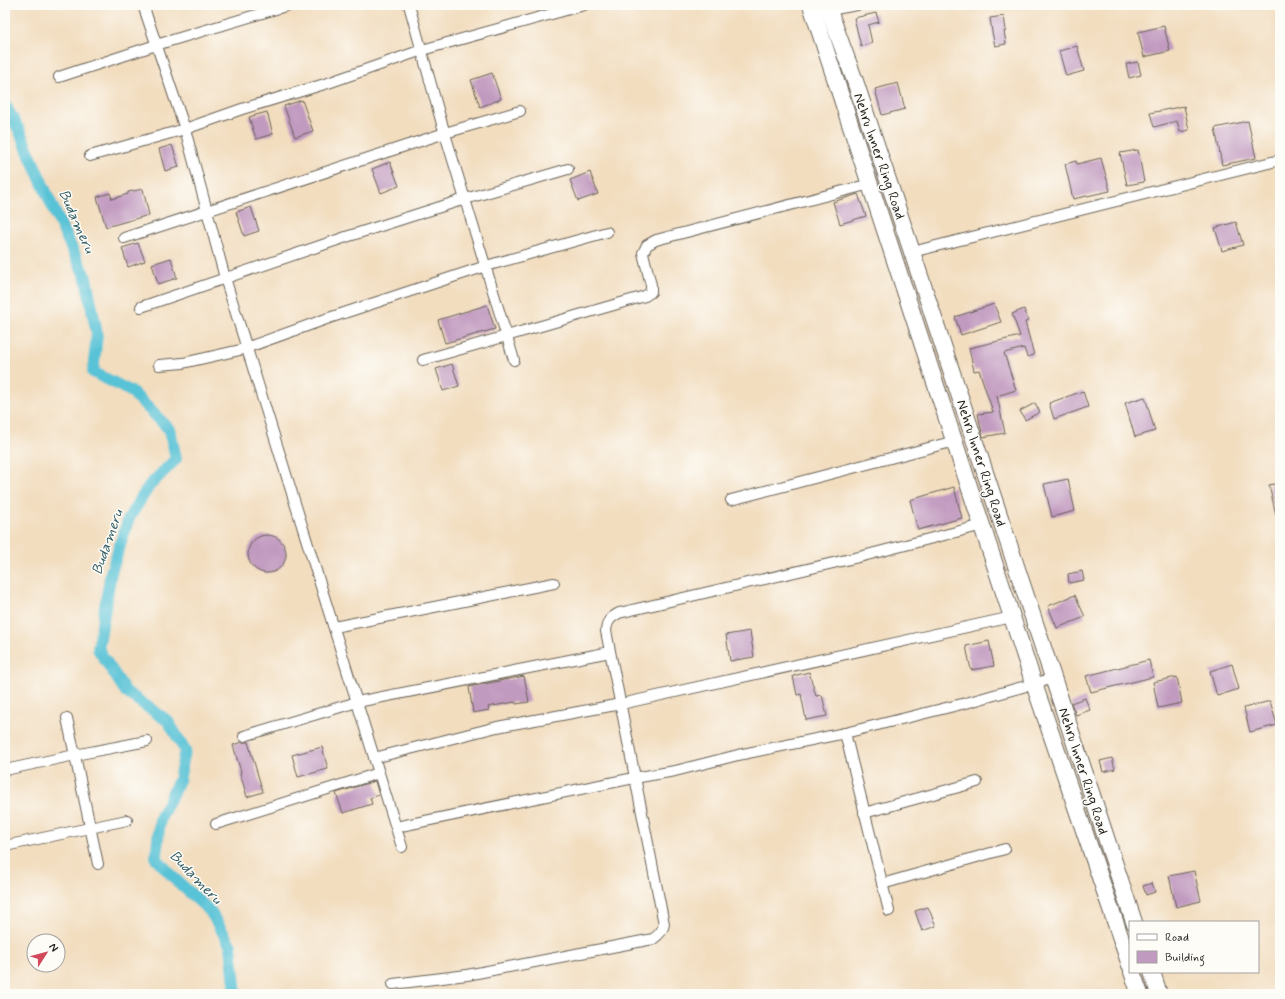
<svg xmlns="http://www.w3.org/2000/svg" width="1285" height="999" font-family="Mynerve,sans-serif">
  <rect width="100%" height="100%" fill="#fdfcf7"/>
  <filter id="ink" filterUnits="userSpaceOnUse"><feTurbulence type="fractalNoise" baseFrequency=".025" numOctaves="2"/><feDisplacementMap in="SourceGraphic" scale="8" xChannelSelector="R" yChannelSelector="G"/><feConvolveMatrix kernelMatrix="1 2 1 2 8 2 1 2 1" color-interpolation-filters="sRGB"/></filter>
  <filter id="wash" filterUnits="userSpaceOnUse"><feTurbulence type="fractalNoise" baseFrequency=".012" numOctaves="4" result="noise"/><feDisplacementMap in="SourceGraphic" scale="16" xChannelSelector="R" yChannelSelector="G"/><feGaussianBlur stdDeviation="0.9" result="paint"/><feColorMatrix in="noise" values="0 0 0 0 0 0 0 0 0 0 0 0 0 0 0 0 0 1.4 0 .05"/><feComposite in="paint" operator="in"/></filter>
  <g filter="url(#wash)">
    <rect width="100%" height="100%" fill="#f2ddbf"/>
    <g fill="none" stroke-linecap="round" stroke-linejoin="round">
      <path stroke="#59c2d6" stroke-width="12" d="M5,105L19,130L61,226L86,278L97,334L93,372L132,392L170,430L176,459L149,486L129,518L111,572L98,649L126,692L168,721L185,750L179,780L160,819L156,858L176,880L210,911L231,946L236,994"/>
    </g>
    <g id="blocks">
      <g fill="#c19ac0">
        <path d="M876,13L879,22L868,25L872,43L861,46L854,18Z"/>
        <path d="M1004,16L1006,31H1004L1006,44L995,46L992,32L990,18Z"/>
        <path d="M1164,26L1170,51L1144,57L1138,32Z"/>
        <path d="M1077,46L1084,71L1066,76L1059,51Z"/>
        <path d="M1138,62L1141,75L1129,78L1126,64Z"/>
        <path d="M492,73L501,99L480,107L471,80Z"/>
        <path d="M898,83L905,109L882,115L875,89Z"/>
        <path d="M302,100L313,131L295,137L284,106Z"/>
        <path d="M1184,106L1189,130L1180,132L1177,121L1154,127L1150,113Z"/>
        <path d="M267,112L273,134L256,139L249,117Z"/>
        <path d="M1248,121L1256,158L1222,165L1215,128Z"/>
        <path d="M172,145L179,167L165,171L159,149Z"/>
        <path d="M1138,150L1144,182L1127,185L1120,153Z"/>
        <path d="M1101,158L1110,191L1073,199L1065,164L1076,161L1077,164Z"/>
        <path d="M390,162L399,186L381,193L372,169Z"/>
        <path d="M590,172L598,194L578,201L570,180Z"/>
        <path d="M143,189L149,215L106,227L97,197L110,193L112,199L128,194V192Z"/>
        <path d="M858,194L866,216L840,224L833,202Z"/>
        <path d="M251,207L259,231L244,236L236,212Z"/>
        <path d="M1236,222L1243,245L1222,251L1215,228Z"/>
        <path d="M138,243L145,261L128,267L122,248Z"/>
        <path d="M171,258L177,278L158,284L152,264Z"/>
        <path d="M994,304L1001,322L961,335L955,317Z"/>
        <path d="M487,305L495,329L445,343L438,320Z"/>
        <path d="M1024,309L1028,321L1025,322L1034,355L1027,357L1024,348L1004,353L1016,390L997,396L1005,433L983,437L978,414L993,412L979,370L974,371L969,348L1020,336L1012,314Z"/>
        <path d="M452,364L459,386L443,391L436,369Z"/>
        <path d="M1083,391L1088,407L1054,419L1049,403Z"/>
        <path d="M1145,397L1155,431L1135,437L1125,403Z"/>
        <path d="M1035,403L1040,412L1025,420L1020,411Z"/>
        <path d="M1068,479L1075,511L1052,517L1044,484Z"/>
        <path d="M1280,483V515H1276L1269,485Z"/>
        <path d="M954,487L962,518L918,530L910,500Z"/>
        <circle cx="267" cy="554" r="19"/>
        <path d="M1082,571L1084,580L1069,583L1068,574Z"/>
        <path d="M1075,595L1085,617L1057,628L1048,606Z"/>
        <path d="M750,631L754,657L730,661L726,635Z"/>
        <path d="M989,641L994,666L971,670L966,646Z"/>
        <path d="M1149,660L1153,677L1091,692L1086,676Z"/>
        <path d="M1232,664L1239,689L1217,696L1210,671Z"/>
        <path d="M809,672L816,696L822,695L827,716L806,720L801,694L797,695L793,676Z"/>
        <path d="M524,676L529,702L516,704L515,702L488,707L489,710L473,713L469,687Z"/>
        <path d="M1177,677L1182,703L1158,708L1153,682Z"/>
        <path d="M1085,698L1090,710L1076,715L1071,703Z"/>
        <path d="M1270,701L1277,725L1250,732L1244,708Z"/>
        <path d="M242,742H248L263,792L247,797L240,773L241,772L233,745Z"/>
        <path d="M322,747L328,769L298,777L292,755Z"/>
        <path d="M1112,758L1115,769L1103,772L1100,761Z"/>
        <path d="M375,781L379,795L370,798L372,804L343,813L336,793Z"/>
        <path d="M1194,871L1201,901L1176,907L1169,876Z"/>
        <path d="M1152,883L1155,892L1146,895L1143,886Z"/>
        <path d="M928,907L936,926L922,931L915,911Z"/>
      </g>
    </g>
  </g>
  <g filter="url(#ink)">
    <use href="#blocks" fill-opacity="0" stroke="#676055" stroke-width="1"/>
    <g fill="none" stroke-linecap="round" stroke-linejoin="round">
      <g stroke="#676055" stroke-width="12">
        <g id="street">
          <path d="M143,5L185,129L225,278L402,847"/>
          <path d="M409,5L442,124L514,360"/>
          <path d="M829,10L857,5"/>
          <path d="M59,77L156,45L289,5"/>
          <path d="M90,156L185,129L242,109L328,83L422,50L584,5"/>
          <path d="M124,238L445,133L520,111"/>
          <path d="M912,252L1280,160"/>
          <path d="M141,307L346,237L465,199L568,169"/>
          <path d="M423,360C497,338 571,318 645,296L651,292V285L643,253L647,245L656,240L870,184"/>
          <path d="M159,365L183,363L240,350L329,318L486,266L607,232"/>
          <path d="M731,500L955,441"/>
          <path d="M334,627L554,583"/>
          <path d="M67,718L98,864"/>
          <path d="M845,733L889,911"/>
          <path d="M244,736L357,702L610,652"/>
          <path d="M374,758L497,727L621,704L1012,617"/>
          <path d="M5,770L75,755L147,741"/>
          <path d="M864,813L977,782"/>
          <path d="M216,824L379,773"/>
          <path d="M396,827L634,778L675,771L738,755L845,733L966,703L1054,678"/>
          <path d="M5,846L127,820"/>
          <path d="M882,884L1005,849"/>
          <path d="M393,984L467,975L653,939C659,935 663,931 664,924L606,631C607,621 610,618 619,613L863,556L983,525"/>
        </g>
      </g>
      <g stroke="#676055" stroke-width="18">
        <g id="primary">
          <path d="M811,5L1034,684L1130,965"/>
          <path d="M827,5L855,81L912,252L1134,922"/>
          <path d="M1132,972L1140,994"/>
          <path d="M1152,972L1159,994"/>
        </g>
      </g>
      <use href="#street" stroke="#fff" stroke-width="10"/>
      <use href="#primary" stroke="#fff" stroke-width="16"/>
    </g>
  </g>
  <g text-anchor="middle" stroke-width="3" stroke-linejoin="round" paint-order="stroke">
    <g font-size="14" fill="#1c1c1c" stroke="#fdfcf7">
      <text transform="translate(880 156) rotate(71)" y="5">Nehru Inner Ring Road</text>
      <text transform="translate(982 463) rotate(72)" y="5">Nehru Inner Ring Road</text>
      <text transform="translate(1084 771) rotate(72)" y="5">Nehru Inner Ring Road</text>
    </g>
    <g font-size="15" font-style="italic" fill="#345e66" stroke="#fdfcf7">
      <text transform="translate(77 221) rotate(66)" y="5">Budameru</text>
      <text transform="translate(107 542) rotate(-71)" y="5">Budameru</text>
      <text transform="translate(196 877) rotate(46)" y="5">Budameru</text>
    </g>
  </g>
  <rect width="1285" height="999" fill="none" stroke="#fdfcf7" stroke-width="20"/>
  <rect x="1129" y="921" width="130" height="52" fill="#fdfcf7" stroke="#a3a29f"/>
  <rect x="1137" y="934" width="20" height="6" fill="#ffffff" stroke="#a3a29f"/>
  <text x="1165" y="941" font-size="12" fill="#1c1c1c">Road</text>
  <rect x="1137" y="951" width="20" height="12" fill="#c19ac0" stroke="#a3a29f"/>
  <text x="1165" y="961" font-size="12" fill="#1c1c1c">Building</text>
  <g transform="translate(46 953) rotate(54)"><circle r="19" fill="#fdfcf7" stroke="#a3a29f"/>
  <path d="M0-3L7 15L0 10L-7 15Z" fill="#d1495b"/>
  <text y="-6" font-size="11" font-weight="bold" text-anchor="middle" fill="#1c1c1c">N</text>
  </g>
</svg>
